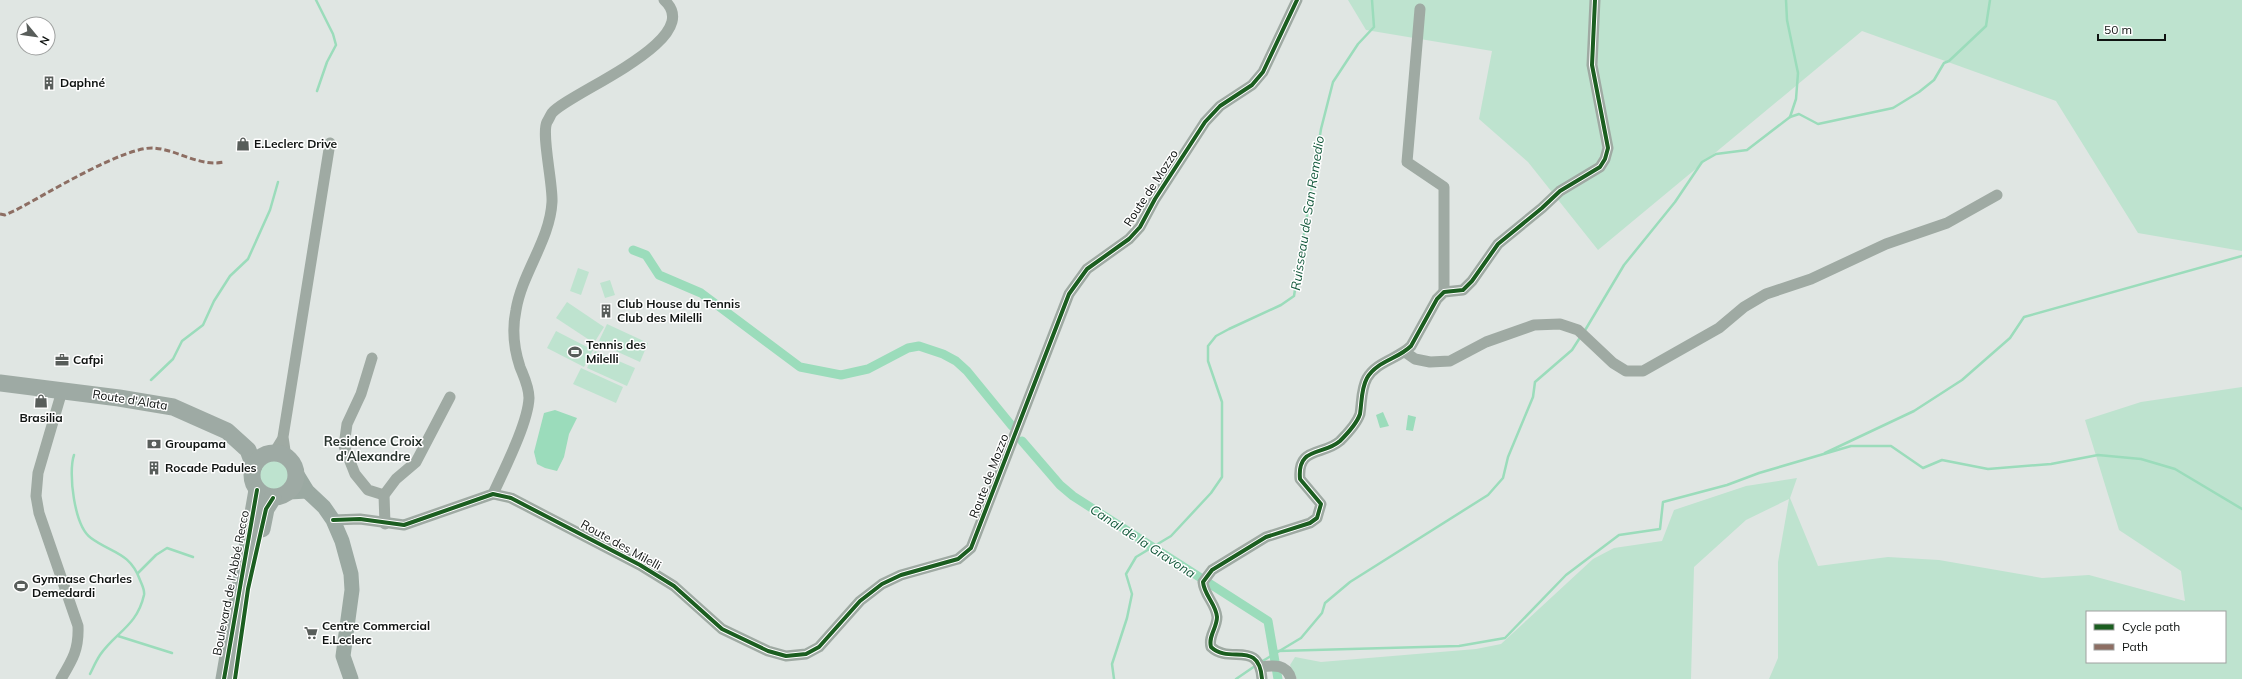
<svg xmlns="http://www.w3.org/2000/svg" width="2242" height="679" font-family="Mulish,sans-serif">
  <rect width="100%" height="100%" fill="#e0e6e3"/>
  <g fill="#bee3cf" fill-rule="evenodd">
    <path d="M1348,0H2242V251L2138,233L2056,101L1862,31L1598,250L1528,162L1479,119L1492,51L1366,30Z"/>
    <path d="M578,268L589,272L581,295L570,291Z"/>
    <path d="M610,280L615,295L605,298L600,283Z"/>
    <path d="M567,302L604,327L594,343L556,318Z"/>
    <path d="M607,324L648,343L640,362L598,343Z"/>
    <path d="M556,331L593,350L584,367L547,348Z"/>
    <path d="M595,351L635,368L627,386L587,368Z"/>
    <path d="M581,368L623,387L616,403L573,384Z"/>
    <path d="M2242,387V679H1769L1778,658V562L1789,499L1746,520L1694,567L1691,679H1297L1290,665L1295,657L1321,662L1476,649L1501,644L1593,559L1614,548L1662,541L1674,510L1746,486L1797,478L1790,498L1818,566L1888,557L1939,560L2042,578L2089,575L2185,601L2181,571L2119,530L2085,420L2141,402ZM2087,612H2225V662H2087Z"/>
    <circle cx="274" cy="475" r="16"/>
  </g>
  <g fill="#9bdcbb">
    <path d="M555,410L577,418L569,434L564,457L557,471L545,468L537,464L534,452L544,413Z"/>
    <path d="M1383,412L1389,426L1380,428L1376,415Z"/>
    <path d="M1408,415L1416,417L1413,431L1406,430Z"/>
  </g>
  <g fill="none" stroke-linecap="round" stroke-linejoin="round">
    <g stroke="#9bdcbb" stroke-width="2.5">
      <path d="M316,0L333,34L336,45L327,62L317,91"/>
      <path d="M1786,0L1787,20L1798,73L1796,99L1790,117"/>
      <path d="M1584,332L1624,265L1675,202L1702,162L1716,154L1747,150L1790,117L1799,114L1818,124L1893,108L1919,92L1934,80L1944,63L1949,61L1986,26L1990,0"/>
      <path d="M151,380L173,359L182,341L203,325L214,301L230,276L248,259L270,210L278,182"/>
      <path d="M1825,453L1914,411L1962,380L2010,338L2024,317L2242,256"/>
      <path d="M74,455C68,472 74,526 91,538C111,553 130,552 140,580C142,585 145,590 144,595C137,626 116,632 100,655C96,661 93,668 90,674"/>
      <path d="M138,573L156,555L167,548L193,557"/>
      <path d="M118,636L172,653"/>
      <path d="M1278,651L1459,646L1505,638L1566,575L1619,535L1660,529L1663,502L1727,485L1759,473L1851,446H1891L1923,468L1942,460L1988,469L2051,464L2098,455L2141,459L2175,469L2242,509"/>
      <path d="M1261,662L1301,638L1322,613L1325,603L1350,582L1488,495L1503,478L1508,457L1533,397L1535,382L1572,350L1581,336"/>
      <path d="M1114,679L1112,664L1127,618L1132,594L1126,574L1136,557L1171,536L1211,493L1222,477V402L1208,361V346L1216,336L1229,329L1281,305L1294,296L1321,129L1333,82L1358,44L1374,27L1372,0"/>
      <path d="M1236,679L1255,666"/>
    </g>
    <g stroke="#9bdcbb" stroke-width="9">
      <path d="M633,250L646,255L659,275L701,293L800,367L841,375L868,369L908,348L919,346L943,354L956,361L967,371L1012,426"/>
      <path d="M1022,441L1060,485L1073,496L1268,621L1278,679"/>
    </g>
    <g stroke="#9faaa3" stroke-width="11">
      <path d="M1420,9L1407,162L1444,187V292"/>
      <path d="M1405,352L1415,359L1430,362L1450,361L1486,342L1534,325L1560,324L1578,330L1613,363L1626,371H1643L1719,328L1744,307L1766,294L1811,279L1886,244L1947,223L1997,195"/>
      <path d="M372,358L361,394L347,424L344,446L355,474L368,490L384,495"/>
      <path d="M274,453L282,440"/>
      <path d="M286,457L283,437L330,143"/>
      <path d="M493,494C504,470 528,423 529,398C529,387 524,377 520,367C514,349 512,329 516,310C522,273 550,240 552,202C553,183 541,134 547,122C549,119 550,116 552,113C570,92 708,39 664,0"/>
      <path d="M333,520L360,519L404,525L493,494L511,498L640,565L674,586L722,629L768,651L786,656L806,654L819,647L860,601L882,584L901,575L958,559L971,548L1069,294L1087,269L1129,239L1140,227L1155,199L1205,122L1220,106L1252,85L1263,72L1297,0"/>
      <path d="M385,524L384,495L396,479L416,462L450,397"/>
      <path d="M1261,667C1274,665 1287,664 1291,679"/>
      <path d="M61,679C73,659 79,649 78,626L39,513L36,496L38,473L62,391"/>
      <path d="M1262,679C1259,639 1230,665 1211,647C1208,636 1217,628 1217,617C1216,604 1204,595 1203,582L1212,570L1266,537L1310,523L1317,518L1321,504L1300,479C1297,446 1323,456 1340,441C1347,434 1357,423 1360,414C1362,401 1361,389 1367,378C1377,361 1398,359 1411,346L1437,299L1444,292L1463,290L1472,281L1498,244L1542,208L1560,191L1600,167L1605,159L1608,148L1592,65L1595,0"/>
    </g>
    <g stroke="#9ba9a2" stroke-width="15">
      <path d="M296,473L307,491L324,507L333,520L342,541L351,574L352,590L343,656L351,679"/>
      <path d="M289,492L307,491"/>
    </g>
    <g stroke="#9eaaa4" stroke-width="17">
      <path d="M0,383L119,398L173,407L227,431L248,450L254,466"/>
      <circle cx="274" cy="475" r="22"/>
      <path d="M262,529L266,509L273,498"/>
      <path d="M224,679L257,490"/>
    </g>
    <path stroke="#8d6e63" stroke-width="3" stroke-dasharray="6 3" stroke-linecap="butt" d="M0,214L5,215L16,210C45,195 124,146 154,148C178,150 199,167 224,162"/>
    <g stroke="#fff" stroke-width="6">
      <g id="cycleway">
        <path d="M333,520L360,519L404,525L493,494L511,498L640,565L674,586L722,629L768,651L786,656L806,654L819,647L860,601L882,584L901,575L958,559L971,548L1069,294L1087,269L1129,239L1140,227L1155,199L1205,122L1220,106L1252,85L1263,72L1297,0"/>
        <path d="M224,679L257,490"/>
        <path d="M235,679L248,589L266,509L273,498"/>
        <path d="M1262,679C1259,639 1230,665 1211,647C1208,636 1217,628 1217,617C1216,604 1204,595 1203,582L1212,570L1266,537L1310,523L1317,518L1321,504L1300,479C1297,446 1323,456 1340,441C1347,434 1357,423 1360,414C1362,401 1361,389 1367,378C1377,361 1398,359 1411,346L1437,299L1444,292L1463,290L1472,281L1498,244L1542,208L1560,191L1600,167L1605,159L1608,148L1592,65L1595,0"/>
      </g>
    </g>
    <use href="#cycleway" stroke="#1b5e20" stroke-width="4"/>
  </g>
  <defs>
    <g id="building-bare" transform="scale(1.08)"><path d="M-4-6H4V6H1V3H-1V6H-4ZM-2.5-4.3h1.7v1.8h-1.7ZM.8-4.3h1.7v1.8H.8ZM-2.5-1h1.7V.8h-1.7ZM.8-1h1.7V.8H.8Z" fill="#585d5a" stroke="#fff" stroke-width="2.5" paint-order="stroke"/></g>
    <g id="shop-bare" transform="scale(1.08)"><path d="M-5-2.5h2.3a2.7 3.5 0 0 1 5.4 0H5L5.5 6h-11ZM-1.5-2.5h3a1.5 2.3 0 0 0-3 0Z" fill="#585d5a" stroke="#fff" stroke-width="2.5" paint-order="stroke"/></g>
    <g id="stadium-bare" transform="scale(1.08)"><path d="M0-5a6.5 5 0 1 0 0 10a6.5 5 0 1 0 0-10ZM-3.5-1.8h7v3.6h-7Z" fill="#585d5a" stroke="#fff" stroke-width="2.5" paint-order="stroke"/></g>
    <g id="office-bare" transform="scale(1.08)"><path d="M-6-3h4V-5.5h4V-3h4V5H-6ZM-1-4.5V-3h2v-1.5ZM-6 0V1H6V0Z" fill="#585d5a" stroke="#fff" stroke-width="2.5" paint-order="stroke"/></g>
    <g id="bank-bare" transform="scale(1.08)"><path d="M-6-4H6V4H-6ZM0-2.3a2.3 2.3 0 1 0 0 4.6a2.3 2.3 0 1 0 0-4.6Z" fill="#585d5a" stroke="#fff" stroke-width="2.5" paint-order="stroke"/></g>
    <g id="supermarket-bare" transform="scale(1.08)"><path d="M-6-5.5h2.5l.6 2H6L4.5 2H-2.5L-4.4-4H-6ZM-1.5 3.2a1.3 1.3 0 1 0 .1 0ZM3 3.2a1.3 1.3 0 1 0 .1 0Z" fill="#585d5a" stroke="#fff" stroke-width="2.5" paint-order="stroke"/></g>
  </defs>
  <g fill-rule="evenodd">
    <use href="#building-bare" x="49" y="83"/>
    <use href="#shop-bare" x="243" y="144"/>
    <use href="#building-bare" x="606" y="311"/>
    <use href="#stadium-bare" x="575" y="352"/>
    <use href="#office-bare" x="62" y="360"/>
    <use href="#shop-bare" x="41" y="401"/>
    <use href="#bank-bare" x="154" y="444"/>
    <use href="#building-bare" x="154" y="468"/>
    <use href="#stadium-bare" x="21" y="586"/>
    <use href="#supermarket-bare" x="311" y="633"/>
  </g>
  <g text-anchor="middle" stroke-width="3" stroke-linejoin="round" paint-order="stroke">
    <g font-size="12" font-weight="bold" fill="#0f1311" stroke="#fff" text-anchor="start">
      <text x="60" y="87">Daphné</text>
      <text x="254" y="148">E.Leclerc Drive</text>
      <text x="617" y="308">Club House du Tennis<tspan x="617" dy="14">Club des Milelli</tspan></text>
      <text x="586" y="349">Tennis des<tspan x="586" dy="14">Milelli</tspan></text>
      <text x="73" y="364">Cafpi</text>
      <text x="41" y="422" text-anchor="middle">Brasilia</text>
      <text x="165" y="448">Groupama</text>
      <text x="165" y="472">Rocade Padules</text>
      <text x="32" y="583">Gymnase Charles<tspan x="32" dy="14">Demedardi</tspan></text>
      <text x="322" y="630">Centre Commercial<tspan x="322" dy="14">E.Leclerc</tspan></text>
    </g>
    <g font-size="12" fill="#0f1311" stroke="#fff">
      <text transform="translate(1151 188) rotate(-57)" y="4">Route de Mozzo</text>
      <text transform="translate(130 400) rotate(9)" y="4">Route d'Alata</text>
      <text transform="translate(989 476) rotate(-69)" y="4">Route de Mozzo</text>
      <text transform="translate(621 545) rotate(29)" y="4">Route des Milelli</text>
      <text transform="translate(231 583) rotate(-79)" y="4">Boulevard de l'Abbé Recco</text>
    </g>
    <g font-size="13" font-style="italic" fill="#14593c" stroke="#fff">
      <text transform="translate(1307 213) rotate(-81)" y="5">Ruisseau de San Remedio</text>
      <text transform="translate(1143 541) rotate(33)" y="5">Canal de la Gravona</text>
    </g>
    <g font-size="13" font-weight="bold" fill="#29342e" stroke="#fff">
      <text x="373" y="446">Residence Croix<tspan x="373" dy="15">d'Alexandre</tspan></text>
    </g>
  </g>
  <rect x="2086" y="611" width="140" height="52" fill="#ffffff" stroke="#9fa1a0"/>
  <rect x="2094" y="624" width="20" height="6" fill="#1b5e20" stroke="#9fa1a0"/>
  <text x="2122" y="631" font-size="12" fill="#0f1311">Cycle path</text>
  <rect x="2094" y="644" width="20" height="6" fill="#8d6e63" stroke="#9fa1a0"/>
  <text x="2122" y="651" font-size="12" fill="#0f1311">Path</text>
  <g transform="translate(36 36) rotate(119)"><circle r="19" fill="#ffffff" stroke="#9fa1a0"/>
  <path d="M0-3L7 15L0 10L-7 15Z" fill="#585d5a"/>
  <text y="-6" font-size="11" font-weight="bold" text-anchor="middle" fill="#0f1311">N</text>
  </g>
  <path d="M2098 34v6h67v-6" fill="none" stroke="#0f1311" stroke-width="2"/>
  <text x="2104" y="34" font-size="12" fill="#0f1311" stroke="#ffffff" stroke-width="3" paint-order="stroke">50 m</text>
</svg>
